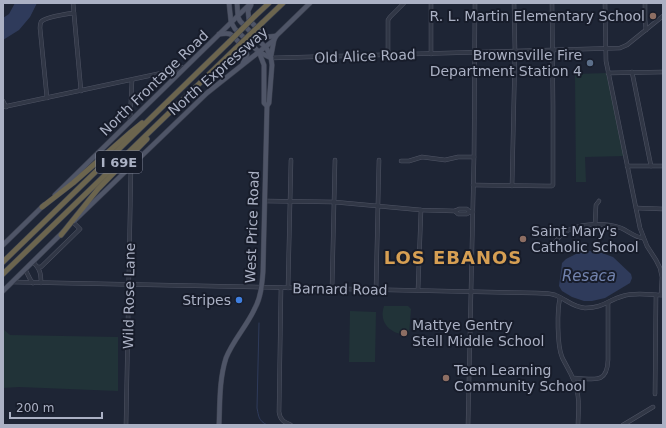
<svg xmlns="http://www.w3.org/2000/svg" width="666" height="428" font-family="'DejaVu Sans',sans-serif">
  <rect width="100%" height="100%" fill="#1e2535"/>
  <g fill="#213338">
    <path d="M608,73L625,156L585,157L586,182H576L575,74Z"/>
    <path d="M384,306H408L411,309L409,335C392,335 378,324 384,306Z"/>
    <path d="M350,311L376,312L375,362H349Z"/>
    <path d="M3,329L10,335L118,337V391L19,387L3,388Z"/>
  </g>
  <g fill="#2f3b5b">
    <path d="M15,3H37L30,17L19,30L3,40V18L9,14Z"/>
    <path d="M584,250L602,253L613,257L631,274L632,278L630,283L605,298L592,301H584L572,297L562,291L559,286L562,263L566,259Z"/>
  </g>
  <g fill="none" stroke-linecap="round" stroke-linejoin="round">
    <path stroke="#2f3b5b" stroke-width="1" d="M259,323L257,408C259,417 258,420 267,425"/>
    <g stroke="#4f5464" stroke-width="4.5">
      <g id="minor">
        <path d="M73,3L81,91"/>
        <path d="M431,3V54"/>
        <path d="M605,3L606,61L640,228L647,246L656,260L660,268L662,277L661,295"/>
        <path d="M645,3V20L646,30"/>
        <path d="M388,54V20L390,17L404,3"/>
        <path d="M271,58L620,48L627,45L663,16"/>
        <path d="M632,72L651,166"/>
        <path d="M608,73L663,72"/>
        <path d="M47,98L40,28C40,26 40,24 41,22C45,17 67,14 74,13"/>
        <path d="M3,101L6,107"/>
        <path d="M3,107L162,73L185,67"/>
        <path d="M130,121L132,80"/>
        <path d="M401,161H409L422,157L445,160L458,157H474"/>
        <path d="M627,166H663"/>
        <path d="M473,185L547,186H552L553,185V106L552,3"/>
        <path d="M512,186L515,51L514,3"/>
        <path d="M265,201L334,202L421,210L455,211L459,209H467L470,212H473"/>
        <path d="M636,208L663,209"/>
        <path d="M455,211L458,214H467L470,212"/>
        <path d="M595,225L596,205L599,201"/>
        <path d="M549,249C554,244 558,237 564,233C577,223 605,222 621,228C628,231 636,238 643,238"/>
        <path d="M33,262C40,269 41,273 41,283"/>
        <path d="M38,267H41L80,229L73,222"/>
        <path d="M25,269L30,279L33,283"/>
        <path d="M12,282L536,293C543,293 549,293 555,295C566,299 572,307 585,308C603,308 608,300 623,296C635,292 650,295 663,295"/>
        <path d="M281,288L279,412C280,420 284,422 291,425"/>
        <path d="M288,288L291,160"/>
        <path d="M332,289L335,160"/>
        <path d="M376,289L379,160"/>
        <path d="M418,290L421,210"/>
        <path d="M560,298C557,310 557,345 562,357C567,368 575,378 577,391C580,402 578,414 578,425"/>
        <path d="M573,378C592,378 607,386 608,360V303"/>
        <path d="M655,394L656,295"/>
        <path d="M126,425L131,166"/>
        <path d="M468,425L474,157L475,3"/>
        <path d="M623,425L653,407"/>
      </g>
    </g>
    <g stroke="#3b404f" stroke-width="5.5">
      <g id="major">
        <path d="M229,3L231,22L235,29L259,52L271,58"/>
        <path d="M251,5L248,11L249,20L263,34L267,37L276,36"/>
        <path d="M219,34C223,34 226,33 230,34C235,37 246,50 247,55L243,63"/>
        <path d="M259,52L264,65V103L267,106"/>
        <path d="M271,56L274,40"/>
        <path d="M55,195L251,3"/>
        <path d="M74,221L207,93L217,85L274,40L276,36L310,3"/>
        <path d="M3,245L44,205"/>
        <path d="M3,291L63,232"/>
        <path d="M219,425C220,403 219,380 226,358C233,340 247,326 255,308C261,297 262,284 263,272L267,106L269,103L272,65L271,58L267,49L240,21L238,17L237,3"/>
      </g>
    </g>
    <g stroke="#3c4150" stroke-width="6">
      <g id="highway">
        <path d="M255,16L269,3"/>
        <path d="M262,23L283,3"/>
        <path d="M42,207L73,183L131,132L142,123"/>
        <path d="M61,235L98,189L147,139"/>
        <path d="M3,262L160,109L229,42"/>
        <path d="M3,274L235,49"/>
      </g>
    </g>
    <use href="#minor" stroke="#313746" stroke-width="3.5"/>
    <use href="#major" stroke="#4f5567" stroke-width="4.5"/>
    <use href="#highway" stroke="#6c654e" stroke-width="5"/>
    <g stroke="#3c4150" stroke-width="6" stroke-linecap="butt">
      <g id="highway-bridge">
        <path d="M229,42L255,16"/>
        <path d="M235,49L262,23"/>
      </g>
    </g>
    <use href="#highway-bridge" stroke="#6c654e" stroke-width="5"/>
  </g>
  <g fill="#8d6e63" stroke="#171c2a" stroke-width="1.5">
    <circle cx="653" cy="16" r="4"/>
    <circle cx="523" cy="239" r="4"/>
    <circle cx="404" cy="333" r="4"/>
    <circle cx="446" cy="378" r="4"/>
  </g>
  <circle fill="#5c6f8a" stroke="#171c2a" stroke-width="1.5" cx="590" cy="63" r="4"/>
  <circle fill="#3f7fe0" stroke="#171c2a" stroke-width="1.5" cx="239" cy="300" r="4"/>
  <g text-anchor="middle" stroke-width="4" stroke-linejoin="round" paint-order="stroke">
    <rect fill="#171c2a" stroke="#7f8496" stroke-width="1" x="96" y="151" width="46" height="22" rx="3"/>
    <g font-size="13" font-weight="bold" fill="#abb1c4">
      <text x="119" y="167">I 69E</text>
    </g>
    <g font-size="14" fill="#abb1c4" stroke="#171c2a" text-anchor="end">
      <text x="645" y="21">R. L. Martin Elementary School</text>
      <text x="582" y="60">Brownsville Fire<tspan x="582" dy="16">Department Station 4</tspan></text>
      <text x="531" y="236" text-anchor="start">Saint Mary's<tspan x="531" dy="16">Catholic School</tspan></text>
      <text x="231" y="305">Stripes</text>
      <text x="412" y="330" text-anchor="start">Mattye Gentry<tspan x="412" dy="16">Stell Middle School</tspan></text>
      <text x="454" y="375" text-anchor="start">Teen Learning<tspan x="454" dy="16">Community School</tspan></text>
    </g>
    <g font-size="14" fill="#abb1c4" stroke="#171c2a">
      <text transform="translate(365 56) rotate(-2)" y="5">Old Alice Road</text>
      <text transform="translate(218 71) rotate(-41)" y="5">North Expressway</text>
      <text transform="translate(154 83) rotate(-44)" y="5">North Frontage Road</text>
      <text transform="translate(252 227) rotate(-88)" y="5">West Price Road</text>
      <text transform="translate(340 289) rotate(1)" y="5">Barnard Road</text>
      <text transform="translate(129 296) rotate(-89)" y="5">Wild Rose Lane</text>
    </g>
    <g font-size="15" font-style="italic" fill="#7283ae" stroke="#171c2a">
      <text x="589" y="281">Resaca</text>
    </g>
    <g font-size="18" font-weight="bold" letter-spacing="1" fill="#d69f53" stroke="#171c2a">
      <text x="453" y="264">LOS EBANOS</text>
    </g>
  </g>
  <rect width="666" height="428" fill="none" stroke="#abb1c4" stroke-width="8"/>
  <path d="M10 412v6h92v-6" fill="none" stroke="#abb1c4" stroke-width="2"/>
  <text x="16" y="412" font-size="12" fill="#abb1c4" stroke="#171c2a" stroke-width="3" paint-order="stroke">200 m</text>
</svg>
